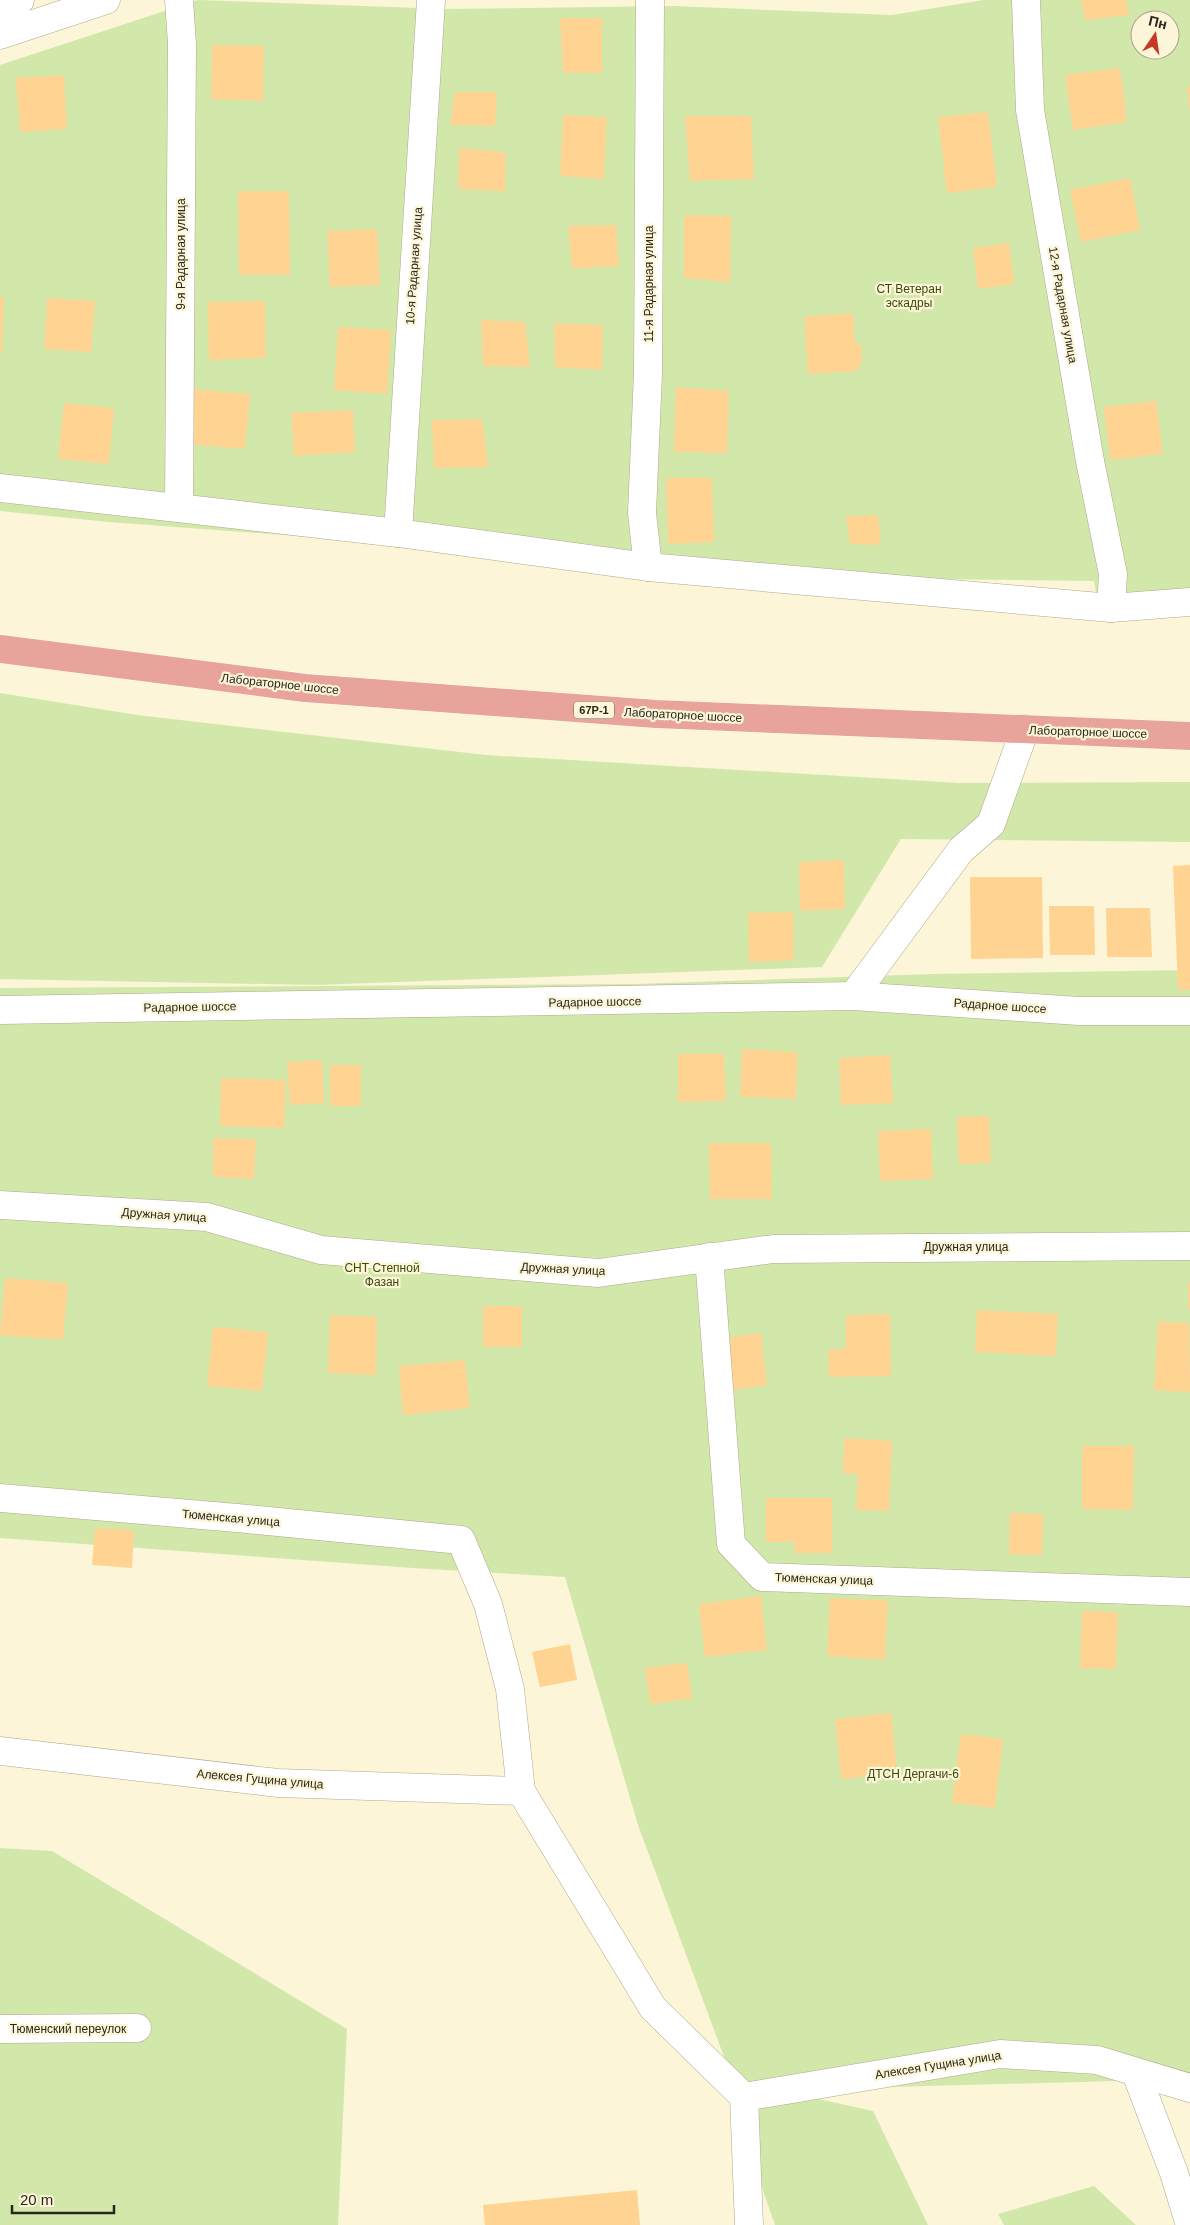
<svg xmlns="http://www.w3.org/2000/svg" width="1190" height="2225" font-family="Arial,sans-serif">
  <rect width="100%" height="100%" fill="#fcf5d8"/>
  <g fill="#d2e8ab" fill-rule="evenodd">
    <path d="M198,0L445,9L674,6L892,15L983,0H1190V613L1100,615L1094,581L929,579L553,555L109,522L0,511V65ZM1140,20H1170V50H1140Z"/>
    <path d="M0,693L137,715L486,755L959,783L1190,782V842L901,839L822,967L315,985L0,979Z"/>
    <path d="M1190,970V2079L778,2090L873,2111L928,2225H775L724,2079L733,2081L638,1825L565,1577L413,1568L0,1538V988L636,984L931,974Z"/>
    <path d="M0,1848L52,1851L347,2029L338,2225H0Z"/>
    <path d="M1094,2186L1136,2225H1004L998,2214Z"/>
  </g>
  <g fill="#ffd391">
    <path d="M1081,0H1126L1129,15L1085,20Z"/>
    <path d="M560,18H602V73H563Z"/>
    <path d="M212,45L264,46L263,101L211,99Z"/>
    <path d="M1120,68L1127,122L1073,130L1065,75Z"/>
    <path d="M64,75L67,129L20,132L16,78Z"/>
    <path d="M1190,86V109H1189L1187,87Z"/>
    <path d="M455,92H497L495,126L450,125Z"/>
    <path d="M988,112L997,187L947,193L938,117Z"/>
    <path d="M563,115L607,117L604,179L560,176Z"/>
    <path d="M685,116H751L754,179L690,181Z"/>
    <path d="M459,148L505,152L506,191L458,189Z"/>
    <path d="M1130,178L1140,230L1081,242L1070,190Z"/>
    <path d="M238,191H289L290,275H239Z"/>
    <path d="M684,215L731,216L730,282L684,278Z"/>
    <path d="M616,225L619,266L572,269L568,226Z"/>
    <path d="M377,229L380,285L330,287L327,231Z"/>
    <path d="M1009,243L1014,284L978,289L973,248Z"/>
    <path d="M0,297L4,298L2,353H0Z"/>
    <path d="M47,298L95,301L91,352L44,349Z"/>
    <path d="M265,301L266,358L209,360L208,302Z"/>
    <path d="M853,313L855,344H861L862,365L857,366L858,371L808,374L804,317Z"/>
    <path d="M481,320L525,322L530,367L483,366Z"/>
    <path d="M554,323L603,325L602,370L555,367Z"/>
    <path d="M338,327L391,330L387,394L334,390Z"/>
    <path d="M676,387L729,391L727,453L674,452Z"/>
    <path d="M192,389L250,394L245,449L187,444Z"/>
    <path d="M1156,401L1163,454L1110,460L1104,407Z"/>
    <path d="M64,403L114,408L109,464L58,459Z"/>
    <path d="M353,410L355,452L294,456L291,413Z"/>
    <path d="M482,419L488,467L434,468L432,420Z"/>
    <path d="M666,478H712L714,542L668,544Z"/>
    <path d="M878,515L881,545L850,544L846,516Z"/>
    <path d="M844,860L845,909L800,911L799,862Z"/>
    <path d="M1190,865V990H1178L1173,866Z"/>
    <path d="M970,877H1042L1043,958L971,959Z"/>
    <path d="M1049,906H1094L1095,955H1050Z"/>
    <path d="M1106,908H1150L1152,957H1107Z"/>
    <path d="M793,912L794,960L749,962L748,913Z"/>
    <path d="M742,1049L798,1052L796,1099L740,1097Z"/>
    <path d="M678,1054H724L726,1101L678,1102Z"/>
    <path d="M890,1055L893,1103L841,1105L839,1058Z"/>
    <path d="M322,1060L324,1103L290,1105L287,1062Z"/>
    <rect x="330" y="1065" width="31" height="41"/>
    <path d="M221,1078L286,1080L284,1128L220,1126Z"/>
    <path d="M989,1116L991,1163L959,1164L957,1117Z"/>
    <path d="M931,1129L933,1179L880,1181L878,1131Z"/>
    <path d="M213,1138L256,1139L254,1179L213,1177Z"/>
    <path d="M709,1143H771L772,1199H710Z"/>
    <path d="M5,1278L68,1283L63,1340L0,1335Z"/>
    <rect x="1188" y="1283" width="2" height="26"/>
    <rect x="483" y="1306" width="39" height="41"/>
    <path d="M977,1310L1058,1314L1056,1356L975,1352Z"/>
    <path d="M890,1314L891,1376L829,1377L828,1350L846,1349V1315Z"/>
    <path d="M330,1315L377,1317L376,1375L328,1373Z"/>
    <path d="M1158,1321L1189,1323L1190,1392L1154,1390Z"/>
    <path d="M213,1327L268,1332L262,1391L207,1386Z"/>
    <path d="M761,1333L767,1385L732,1390L725,1338Z"/>
    <path d="M465,1360L470,1408L403,1415L399,1366Z"/>
    <path d="M844,1438L892,1441L889,1511L856,1510L858,1474L843,1473Z"/>
    <path d="M1082,1446H1134L1133,1510L1082,1509Z"/>
    <path d="M766,1498H832V1553H794V1542H766Z"/>
    <path d="M1010,1513L1043,1514L1042,1555L1009,1554Z"/>
    <path d="M95,1528L134,1530L132,1568L92,1565Z"/>
    <path d="M761,1596L767,1650L705,1657L699,1604Z"/>
    <path d="M830,1598L888,1601L885,1660L827,1656Z"/>
    <path d="M1082,1611L1118,1612L1116,1669L1080,1668Z"/>
    <path d="M570,1644L577,1680L540,1687L532,1652Z"/>
    <path d="M687,1663L692,1699L650,1704L645,1668Z"/>
    <path d="M891,1713L897,1773L841,1779L835,1719Z"/>
    <path d="M961,1734L1003,1739L995,1808L952,1803Z"/>
    <path d="M637,2190L640,2225H485L483,2205Z"/>
  </g>
  <g fill="none" stroke-linecap="round" stroke-linejoin="round">
    <g stroke="#afa88d" stroke-width="29">
      <g id="minor">
        <path d="M179,0L182,44L179,508"/>
        <path d="M1026,0L1030,110L1090,461L1113,574L1111,608"/>
        <path d="M0,20L20,0"/>
        <path d="M0,35L106,0"/>
        <path d="M0,488L398,533L648,567L1111,608L1190,602"/>
        <path d="M398,533L431,0"/>
        <path d="M648,567L642,513L648,373L650,0"/>
        <path d="M853,996L961,850L991,824L1025,729"/>
        <path d="M0,1010L853,996L1079,1011H1190"/>
        <path d="M0,1205L207,1217L321,1250L598,1273L773,1249L1190,1246"/>
        <path d="M709,1257L731,1544L762,1577L1190,1592"/>
        <path d="M0,1498L237,1518L461,1540L488,1604L510,1689L521,1791L653,2008L744,2097L749,2225"/>
        <path d="M0,1751L278,1783L521,1791"/>
        <path d="M0,2029L137,2028"/>
        <path d="M1136,2073L1174,2173L1190,2225"/>
        <path d="M744,2097L1000,2054L1097,2060L1190,2088"/>
      </g>
    </g>
    <g stroke="#fff" stroke-width="29">
      <path id="major" d="M0,649L305,688L656,714L1190,736"/>
    </g>
    <use href="#minor" stroke="#fff" stroke-width="28"/>
    <use href="#major" stroke="#e8a39a" stroke-width="28"/>
  </g>
  <g text-anchor="middle" stroke-width="4.5" stroke-linejoin="round" paint-order="stroke">
    <rect fill="#fcf5d8" stroke="#686454" stroke-width="1" x="574" y="701.5" width="40" height="17" rx="4"/>
    <g font-size="11" font-weight="bold" fill="#29261b">
      <text x="594" y="714">67Р-1</text>
    </g>
    <g font-size="12" fill="#29261b" stroke="#fcf5d8">
      <text transform="translate(181 254) rotate(-90)" y="4">9-я Радарная улица</text>
      <text transform="translate(414 266) rotate(-86)" y="4">10-я Радарная улица</text>
      <text transform="translate(649 284) rotate(-90)" y="4">11-я Радарная улица</text>
      <text transform="translate(1063 305) rotate(80)" y="4">12-я Радарная улица</text>
      <text transform="translate(280 684) rotate(6)" y="4">Лабораторное шоссе</text>
      <text transform="translate(683 715) rotate(3)" y="4">Лабораторное шоссе</text>
      <text transform="translate(1088 732) rotate(2)" y="4">Лабораторное шоссе</text>
      <text transform="translate(595 1002) rotate(-1)" y="4">Радарное шоссе</text>
      <text transform="translate(1000 1006) rotate(4)" y="4">Радарное шоссе</text>
      <text transform="translate(190 1007) rotate(-1)" y="4">Радарное шоссе</text>
      <text transform="translate(164 1215) rotate(4)" y="4">Дружная улица</text>
      <text x="966" y="1251">Дружная улица</text>
      <text transform="translate(563 1269) rotate(3)" y="4">Дружная улица</text>
      <text transform="translate(231 1518) rotate(5)" y="4">Тюменская улица</text>
      <text transform="translate(824 1579) rotate(2)" y="4">Тюменская улица</text>
      <text transform="translate(260 1779) rotate(5)" y="4">Алексея Гущина улица</text>
      <text x="68" y="2033">Тюменский переулок</text>
      <text transform="translate(938 2065) rotate(-9)" y="4">Алексея Гущина улица</text>
    </g>
    <g font-size="12" fill="#394b08" stroke="#fcf5d8">
      <text x="909" y="293">СТ Ветеран<tspan x="909" dy="14">эскадры</tspan></text>
      <text x="382" y="1272">СНТ Степной<tspan x="382" dy="14">Фазан</tspan></text>
      <text x="913" y="1778">ДТСН Дергачи-6</text>
    </g>
  </g>
  <g transform="translate(1155 35) rotate(13)"><circle r="24" fill="#fcf5d8" stroke="#a8a28c"/>
  <path d="M0-4L9 19L0 12L-9 19Z" fill="#c63928"/>
  <text y="-8" font-size="14" font-weight="bold" text-anchor="middle" fill="#29261b">Пн</text>
  </g>
  <path d="M12 2205v8h102v-8" fill="none" stroke="#29261b" stroke-width="2.5"/>
  <text x="20" y="2205" font-size="15" fill="#29261b" stroke="#fcf5d8" stroke-width="4" paint-order="stroke">20 m</text>
</svg>
